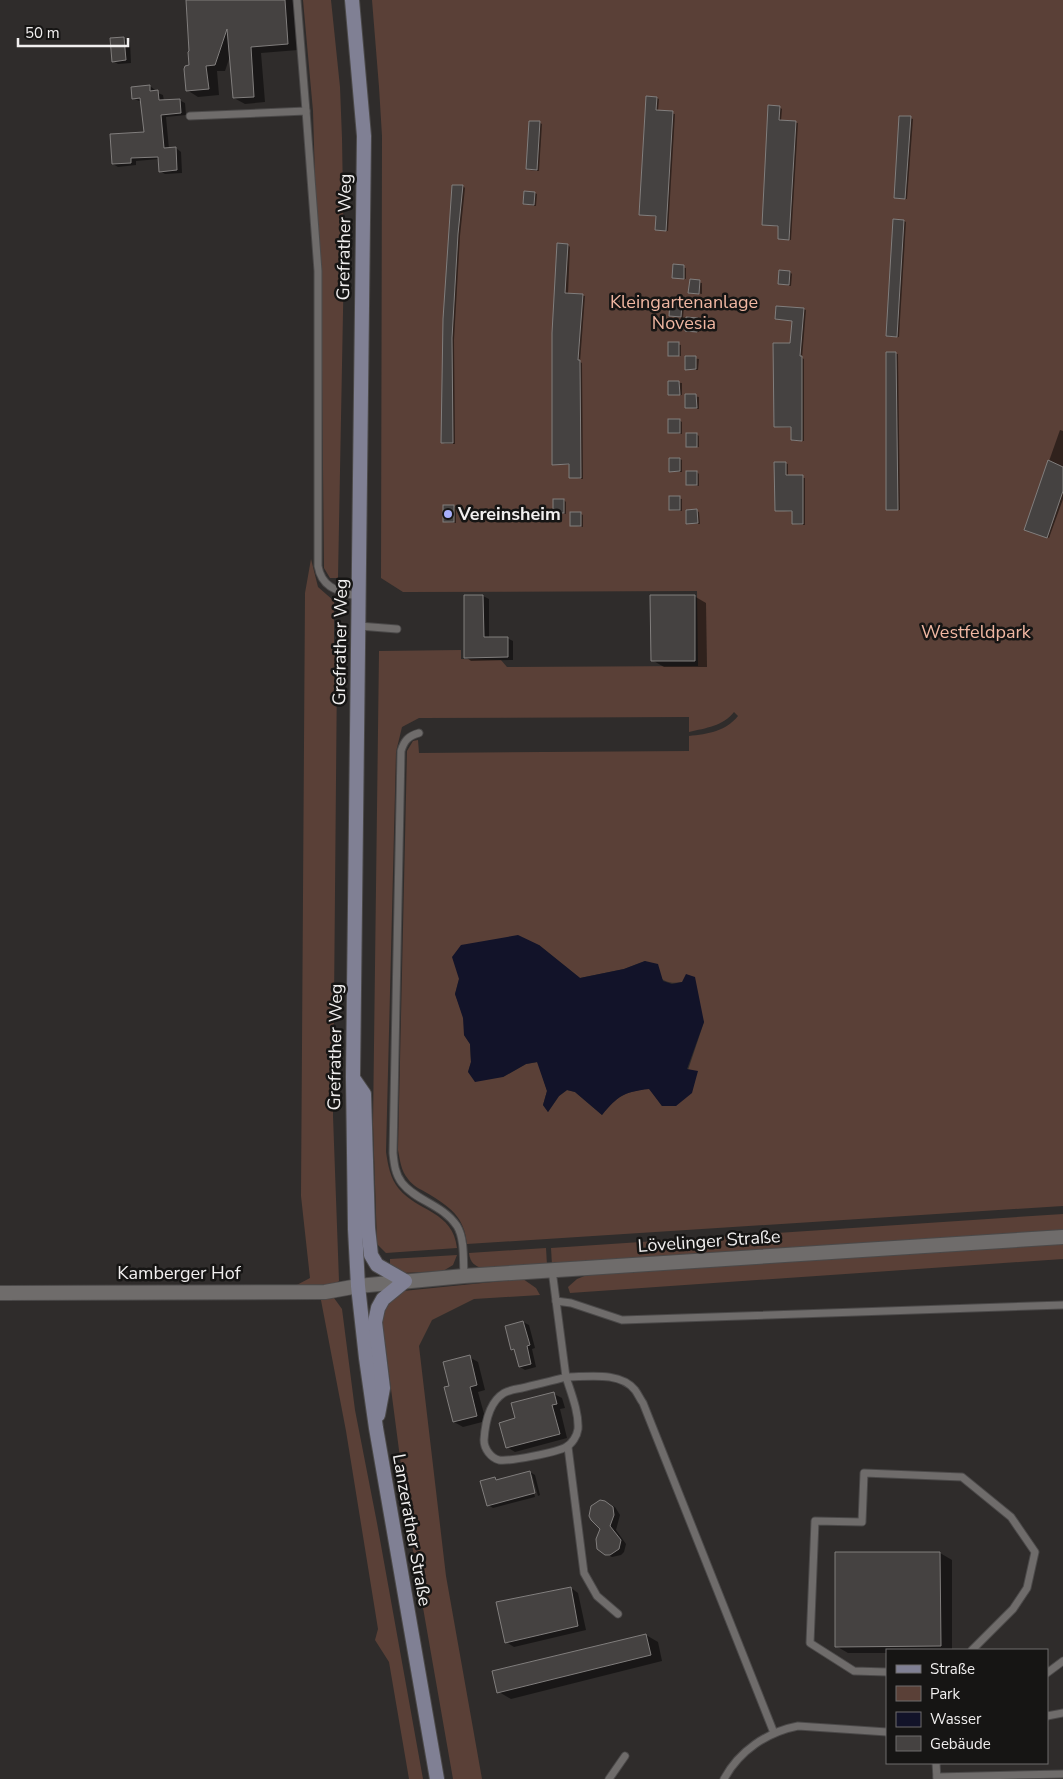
<svg xmlns="http://www.w3.org/2000/svg" width="1063" height="1779" font-family="'Nunito Sans',sans-serif">
  <rect width="100%" height="100%" fill="#2f2c2b"/>
  <g fill="#5a4037" fill-rule="evenodd">
    <path d="M303,0H331L340,87L342,138L344,259L338,578H330L324,568L321,272L316,212L313,111Z"/>
    <path d="M372,0H1063V1206L467,1244C464,1216 450,1207 427,1193C420,1189 413,1186 408,1179C401,1171 400,1160 398,1150L407,751L413,741L418,740L419,753L689,751V736C708,734 726,731 738,716L734,712C723,726 706,728 689,732V717L419,718L402,727L396,752L386,1152C388,1165 390,1178 399,1189C418,1212 453,1211 457,1248L386,1253L377,1244L373,1124L379,651L461,650V659L501,660L507,667L698,666L697,591L403,592L381,578L382,136L379,87ZM539,945L580,978L624,969L645,961C657,974 662,986 682,982L704,1022L676,1106H662L649,1088C623,1093 618,1095 602,1115L575,1092L567,1090L559,1096L548,1112L543,1105L547,1091L538,1062L526,1064L503,1077L468,1072L471,1062L470,1044L464,1035V1018L455,994L459,979Z"/>
    <path d="M311,559L318,587L334,601V642L337,669L333,1116L339,1281L331,1286L291,1288L310,1278L301,1196L305,593Z"/>
    <path d="M1063,1214V1230L552,1265L551,1248Z"/>
    <path d="M1063,1244V1259L570,1293L568,1287L577,1279L587,1275Z"/>
    <path d="M546,1248L547,1265L484,1269C475,1266 470,1263 469,1253Z"/>
    <path d="M457,1255L453,1265L443,1271L403,1273L390,1268V1259Z"/>
    <path d="M523,1279L536,1288L540,1295L474,1299L432,1320L419,1346L446,1576L482,1779H453L401,1482L402,1473L382,1320L386,1304L403,1291Z"/>
    <path d="M320,1295L334,1298L342,1309L355,1410L377,1523L423,1779H409L389,1662L375,1640L378,1629L346,1431Z"/>
  </g>
  <path fill="#121329" d="M518,935L539,945L580,978L624,969L645,961L658,964L663,981L672,984L682,982L686,974L695,977L704,1022L687,1069L698,1071L692,1093L676,1106H662L649,1089C623,1092 618,1096 602,1115L575,1092L567,1090L559,1096L548,1112L543,1105L547,1091L537,1062L526,1064L503,1077L475,1082L468,1072L471,1062L470,1044L464,1035L463,1018L455,994L459,979L452,957L461,945Z"/>
  <g fill="#0007">
    <path d="M187,0H295L298,50L261,53L265,102L245,104L234,98L230,56L225,71H217L219,95L198,97L187,90L190,52Z"/>
    <path d="M124,38L130,42L131,63L118,64L113,61Z"/>
    <path d="M150,86L155,90V92L163,95L164,101L179,100L185,103L186,115L166,117L169,149L176,148L181,152L182,173L165,174L160,171L159,159L136,161V165L118,167L113,164L145,133L142,101H139L133,98Z"/>
    <path d="M657,98L659,99L658,111L675,114L668,231L656,229L657,217L640,214Z"/>
    <path d="M779,107L782,109L781,121L798,123L791,240L779,238L780,227L763,224Z"/>
    <path d="M910,118L913,119L907,199H898L896,197Z"/>
    <path d="M540,123L542,124L539,171L529,170L527,169Z"/>
    <path d="M463,186L465,188L460,236L454,340L455,444H445L443,443L444,319Z"/>
    <path d="M535,193L537,194L536,206L524,204Z"/>
    <path d="M904,221L906,222L899,337H889L887,335Z"/>
    <path d="M568,245L570,247L568,294L585,296L580,362L582,363L583,479L571,477L570,465L554,464Z"/>
    <path d="M674,266L686,268V279L673,277Z"/>
    <path d="M790,272L792,274L791,286L779,283Z"/>
    <path d="M691,281L702,283V294L689,292Z"/>
    <path d="M681,305L684,306L683,318L671,316Z"/>
    <path d="M803,309L806,310L802,358L804,359V441H795L792,440L793,428L775,427L791,344L793,321L776,319Z"/>
    <path d="M697,320L700,321L699,332L687,330Z"/>
    <path d="M669,343L681,345V356L669,355Z"/>
    <path d="M887,353L898,354L900,510L887,509Z"/>
    <path d="M686,357L699,359L698,370L686,369Z"/>
    <path d="M669,382L682,383V395L670,394Z"/>
    <path d="M687,395L699,397V409L686,407Z"/>
    <path d="M679,420L682,422V434L670,432Z"/>
    <path d="M1060,430L1063,431V499L1049,538L1025,529Z"/>
    <path d="M696,434L699,436V447L687,446Z"/>
    <path d="M680,459L682,460V472L670,471Z"/>
    <path d="M785,463L788,464V476L805,478V525L793,524V512L776,510Z"/>
    <path d="M697,472L699,474V486L687,484Z"/>
    <path d="M670,497L682,499V511L670,510Z"/>
    <path d="M564,500L566,502V514L554,512Z"/>
    <path d="M454,507L456,508V523L446,522L444,521Z"/>
    <path d="M697,511L699,512L700,524L688,523Z"/>
    <path d="M581,514L583,515V527L571,525Z"/>
    <path d="M483,596L489,599V638H507L513,641V660L471,661L466,657Z"/>
    <path d="M694,596L706,603L707,667H664L652,660Z"/>
    <path d="M523,1322L529,1325L535,1348L532,1349L536,1367L525,1370L520,1367L516,1351L512,1349Z"/>
    <path d="M469,1357L478,1362L485,1390L478,1392L486,1421L463,1427L454,1422L450,1387Z"/>
    <path d="M554,1394L562,1398L565,1408L560,1409L567,1438L515,1452L507,1447L517,1419Z"/>
    <path d="M530,1472L535,1475L540,1495L538,1496L532,1475H530L535,1497L493,1508L488,1505L495,1478L498,1480Z"/>
    <path d="M600,1502L615,1507L620,1515L616,1530L626,1544L624,1552L621,1555L612,1557L602,1552Z"/>
    <path d="M940,1553L952,1560V1650H887V1653H848L836,1646Z"/>
    <path d="M571,1588L578,1593L586,1630L514,1647L506,1642Z"/>
    <path d="M646,1635L658,1642L662,1661L511,1699L499,1692Z"/>
  </g>
  <g fill="#454241" stroke="#817e7d">
    <path d="M186,0H285L288,44L251,47L254,97L233,98L227,29L215,65L206,66L209,89L186,91L184,69L185,66L189,65L188,52L189,51Z"/>
    <path d="M124,37L126,60L112,62L110,38Z"/>
    <path d="M150,85V91L158,90L159,100L180,99L181,113L161,115L164,148L176,147L177,170L159,172L158,157L131,158V163L112,164L110,134L144,132L140,98L132,99L131,87Z"/>
    <path d="M646,96L657,97L656,110L673,111L666,231L655,230L656,216L639,215Z"/>
    <path d="M768,105L780,106L779,120L796,121L789,240L778,239V226L762,225Z"/>
    <path d="M899,116H911L905,199L894,198Z"/>
    <path d="M529,121H540L537,170L526,169Z"/>
    <path d="M452,185H463L458,234L452,338L453,443H441L443,319Z"/>
    <path d="M524,191L535,192L534,205L523,204Z"/>
    <path d="M893,219L904,220L897,337L886,336Z"/>
    <path d="M557,243L568,244L565,293L583,294L578,360H580L581,478H569V464L552,465V333Z"/>
    <path d="M673,264L684,265V279L672,278Z"/>
    <path d="M779,270L790,271L789,285L778,284Z"/>
    <path d="M690,279L700,280L699,294L688,293Z"/>
    <path d="M670,302L682,303L681,317L669,316Z"/>
    <path d="M776,306L804,308L800,356H802V441L791,440V427H774L773,343H790L792,321L775,319Z"/>
    <path d="M686,317L698,318L697,332L685,331Z"/>
    <rect x="668" y="342" width="11" height="14"/>
    <path d="M886,352H896L898,510H886Z"/>
    <path d="M685,356H696V369L685,370Z"/>
    <path d="M668,381H679L680,395H668Z"/>
    <path d="M685,394H696L697,408H685Z"/>
    <rect x="668" y="419" width="12" height="14"/>
    <rect x="686" y="433" width="11" height="14"/>
    <path d="M669,458H680V471L669,472Z"/>
    <path d="M1048,460L1063,467V491L1047,538L1024,530Z"/>
    <path d="M774,462H786V475H803V524H792V511H775Z"/>
    <rect x="686" y="471" width="11" height="14"/>
    <rect x="669" y="496" width="11" height="14"/>
    <rect x="553" y="499" width="11" height="14"/>
    <rect x="443" y="505" width="11" height="17"/>
    <path d="M697,509L698,523L686,524V510Z"/>
    <rect x="570" y="512" width="11" height="14"/>
    <path d="M464,595H483L484,637H508V657L464,658Z"/>
    <path d="M650,595H695V661H651Z"/>
    <path d="M523,1321L530,1345L527,1346L531,1364L519,1367L514,1349L511,1350L505,1326Z"/>
    <path d="M470,1355L477,1385L470,1387L477,1416L453,1422L444,1387L449,1386L443,1362Z"/>
    <path d="M554,1392L557,1404L552,1405L560,1434L506,1448L499,1423L515,1418L511,1403Z"/>
    <path d="M530,1471L535,1493L487,1506L480,1481L495,1477L496,1480Z"/>
    <path d="M600,1500L605,1501L613,1507L614,1515L610,1526L621,1540L619,1549L610,1555H605L597,1549L596,1539L600,1529L591,1520L589,1516L591,1506Z"/>
    <path d="M835,1552H940L941,1646L835,1647Z"/>
    <path d="M571,1587L578,1626L505,1643L496,1602Z"/>
    <path d="M646,1634L651,1655L497,1693L492,1671Z"/>
  </g>
  <g fill="none" stroke-linecap="round" stroke-linejoin="round">
    <g stroke="#4b4949" stroke-width="9">
      <g id="service">
        <path d="M297,0L306,111"/>
        <path d="M190,116L306,111L318,271V566C322,589 339,591 359,597"/>
        <path d="M359,626L397,629"/>
        <path d="M419,733C408,736 404,741 401,751L393,1153C394,1163 395,1174 402,1183C416,1201 442,1204 457,1226C465,1239 463,1261 464,1276"/>
        <path d="M552,1270L566,1377C552,1381 537,1384 522,1388C516,1389 509,1390 504,1393C489,1402 485,1425 484,1440C484,1449 491,1458 499,1460C508,1462 558,1452 566,1447C572,1444 577,1436 578,1429C579,1412 571,1393 566,1377C587,1377 620,1371 635,1390C638,1394 640,1399 643,1403L774,1733"/>
        <path d="M556,1301L571,1303L622,1320L1063,1305"/>
        <path d="M568,1447L584,1573L597,1596L618,1614"/>
        <path d="M887,1672L854,1671L810,1643L815,1521L862,1522L864,1473L962,1477L1011,1517L1035,1552L1027,1588L1013,1609L972,1650"/>
        <path d="M1047,1673L1063,1661"/>
        <path d="M1047,1716L1063,1713"/>
        <path d="M936,1763L937,1779"/>
        <path d="M937,1777L1063,1774"/>
        <path d="M609,1779L625,1756"/>
        <path d="M724,1779C739,1751 767,1732 798,1726L887,1732"/>
      </g>
    </g>
    <g stroke="#4b4949" stroke-width="16">
      <path id="minor" d="M0,1293L325,1292L358,1286"/>
    </g>
    <g stroke="#4b4949" stroke-width="16">
      <path id="tertiary" d="M358,1286L464,1276L1063,1237"/>
    </g>
    <g stroke="#4b4949" stroke-width="16">
      <g id="secondary">
        <path d="M352,0L364,136L353,1077L355,1229L358,1286L366,1358L376,1428L437,1779"/>
        <path d="M353,1078L364,1094L368,1228L371,1255L377,1265L405,1281L383,1299L378,1308L375,1322L383,1388L378,1415"/>
      </g>
    </g>
    <use href="#service" stroke="#6f6c6b" stroke-width="7"/>
    <use href="#minor" stroke="#6f6c6b" stroke-width="14"/>
    <use href="#tertiary" stroke="#6f6c6b" stroke-width="14"/>
    <use href="#secondary" stroke="#808094" stroke-width="14"/>
  </g>
  <circle fill="#a8b0fc" stroke="#161514" stroke-width="2" cx="448" cy="514" r="5"/>
  <g text-anchor="middle" stroke-width="5" stroke-linejoin="round" paint-order="stroke">
    <g font-size="18" fill="#f1efef" stroke="#161514">
      <text transform="translate(344 237) rotate(-89)" y="6">Grefrather Weg</text>
      <text transform="translate(340 642) rotate(-89)" y="6">Grefrather Weg</text>
      <text transform="translate(335 1047) rotate(-89)" y="6">Grefrather Weg</text>
      <text transform="translate(709 1241) rotate(-4)" y="6">Lövelinger Straße</text>
      <text x="179" y="1279">Kamberger Hof</text>
      <text transform="translate(412 1530) rotate(80)" y="6">Lanzerather Straße</text>
    </g>
    <g font-size="18" fill="#f0b7a2" stroke="#161514">
      <text x="684" y="308">Kleingartenanlage<tspan x="684" dy="21">Novesia</tspan></text>
      <text x="976" y="638">Westfeldpark</text>
    </g>
    <g font-size="18" font-weight="bold" fill="#f1efef" stroke="#161514" text-anchor="start">
      <text x="458" y="520">Vereinsheim</text>
    </g>
  </g>
  <rect x="886" y="1649" width="162" height="115" fill="#161514" stroke="#6e6c6c"/>
  <rect x="896" y="1665" width="25" height="8" fill="#808094" stroke="#6e6c6c"/>
  <text x="930" y="1674" font-size="15" fill="#f1efef">Straße</text>
  <rect x="896" y="1686" width="25" height="15" fill="#5a4037" stroke="#6e6c6c"/>
  <text x="930" y="1699" font-size="15" fill="#f1efef">Park</text>
  <rect x="896" y="1712" width="25" height="15" fill="#121329" stroke="#6e6c6c"/>
  <text x="930" y="1724" font-size="15" fill="#f1efef">Wasser</text>
  <rect x="896" y="1736" width="25" height="15" fill="#454241" stroke="#6e6c6c"/>
  <text x="930" y="1749" font-size="15" fill="#f1efef">Gebäude</text>
  <path d="M18 38v8h110v-8" fill="none" stroke="#f1efef" stroke-width="2.5"/>
  <text x="25" y="38" font-size="15" fill="#f1efef" stroke="#161514" stroke-width="4" paint-order="stroke">50 m</text>
</svg>
